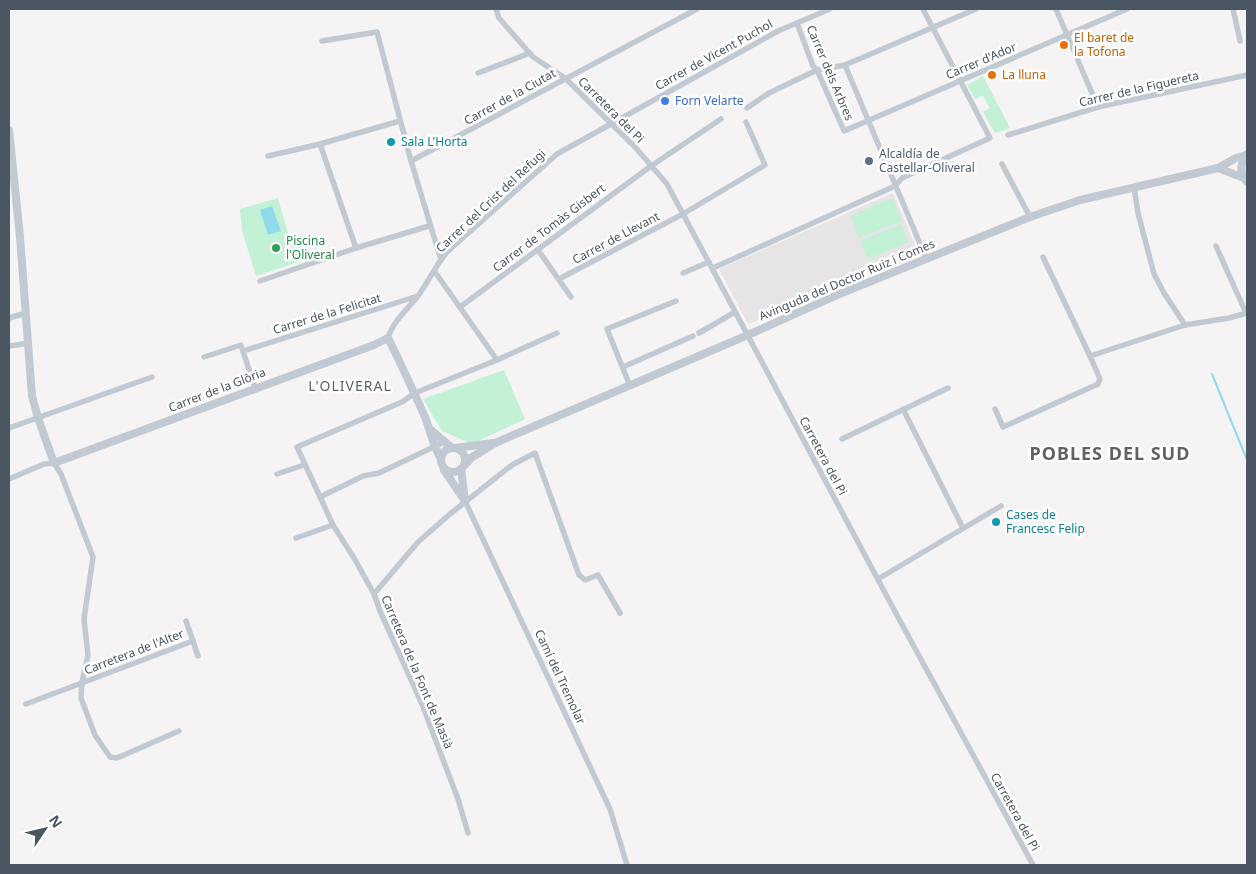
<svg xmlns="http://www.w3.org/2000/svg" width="1256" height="874" font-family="'Noto Sans',sans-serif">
  <rect width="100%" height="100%" fill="#f5f3f3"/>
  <path fill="#e6e4e5" d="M893,193L918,252L748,324L719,269Z"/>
  <g fill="#c3f1d5">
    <path d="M983,76L1010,128L995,133L983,112L990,108L983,96L975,99L967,85Z"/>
    <path d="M278,198L289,237L299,234L307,259L256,276L242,231L240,209Z"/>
    <path d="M892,198L902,221L859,238L850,216Z"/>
    <path d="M901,224L909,242L868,259L860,241Z"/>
    <path d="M504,370L525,419L472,444L442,431L423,399Z"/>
  </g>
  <path fill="#90daee" d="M272,206L281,231L268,235L260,210Z"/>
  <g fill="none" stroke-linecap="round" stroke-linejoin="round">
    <path stroke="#90daee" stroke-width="2" d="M1212,374L1247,460"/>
    <g stroke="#c1cad2" stroke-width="5.5">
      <path d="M496,9L499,18L533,57L565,78L635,147L667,184L899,619L1033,865"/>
      <path d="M1056,9L1098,107"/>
      <path d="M1233,9L1240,41"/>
      <path d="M797,23L813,66L817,70L844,131L1127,9"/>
      <path d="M322,41L377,32L411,161L441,260"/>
      <path d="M845,65L926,258"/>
      <path d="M478,73L530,53"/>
      <path d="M747,108L769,93L817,70L845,65L976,9"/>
      <path d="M1008,135L1098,107L1247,75"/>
      <path d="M320,144L356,248"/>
      <path d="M268,156L320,144L400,121"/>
      <path d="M411,161L697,9"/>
      <path d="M1002,164L1030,217"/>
      <path d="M1134,187L1138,213L1154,274L1164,293L1185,325"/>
      <path d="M1216,246L1246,313"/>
      <path d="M538,250L571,297"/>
      <path d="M1043,257L1090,356L1185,325L1229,318L1247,313"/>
      <path d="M713,268L895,186L902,178L990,138L923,9"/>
      <path d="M435,272L497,360"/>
      <path d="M683,273L709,262"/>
      <path d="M559,279L683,214L765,165L746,122"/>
      <path d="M260,281L356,248L429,226"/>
      <path d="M460,307L651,166L721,119"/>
      <path d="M9,318L26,313"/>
      <path d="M699,333L735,312"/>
      <path d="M388,338C393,321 408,309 418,296C428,282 436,265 447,252L557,154L778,31L830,9"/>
      <path d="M9,346L29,343"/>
      <path d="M243,351L418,296"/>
      <path d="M204,357L241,345L255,388"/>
      <path d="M623,367L693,336"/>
      <path d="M630,386L607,329L676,301"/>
      <path d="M903,409L963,528"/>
      <path d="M995,409L1003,427L1098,384L1100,379L1090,356"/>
      <path d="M9,428L152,377"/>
      <path d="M842,439L948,388"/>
      <path d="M277,474L304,465"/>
      <path d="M9,479L44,464L54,463L61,474L93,557L84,619L88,655L82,682L81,698L95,735L110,757L117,758L179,731"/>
      <path d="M320,497L363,476L379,473L444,442"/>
      <path d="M465,501L610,809L627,865"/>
      <path d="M296,538L333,525"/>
      <path d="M878,579L1001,506"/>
      <path d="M374,594L418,542L450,514L512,465L535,453L579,575L585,580L598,575L620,613"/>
      <path d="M186,621L198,656"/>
      <path d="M26,704L193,641"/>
      <path d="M468,833L458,799L422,704L380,611L374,594L354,558L333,525L297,447L402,402L415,393L497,360L557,333"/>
    </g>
    <g stroke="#c1cad2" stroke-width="8">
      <path d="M9,130L20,237L32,396L38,418L54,463L374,345L388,338C401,364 413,390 425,417C430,430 433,445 440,457"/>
      <path d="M1247,154C1240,163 1239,173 1247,182"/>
      <path d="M1218,168L1244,178"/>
      <path d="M431,430L452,448"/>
      <circle cx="453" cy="460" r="12"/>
      <path d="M455,448L493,443"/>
      <path d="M464,466L471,458L495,443L748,335L837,295L1030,217L1080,200L1218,168L1236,158L1246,155"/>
      <path d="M461,469L465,501"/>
      <path d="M444,470L465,501"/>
    </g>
  </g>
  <g fill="#e8710a" stroke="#fff" stroke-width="2">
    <circle cx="1064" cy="45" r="5"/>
    <circle cx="992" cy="75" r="5"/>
  </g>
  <circle fill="#3f7fe0" stroke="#fff" stroke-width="2" cx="665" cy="101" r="5"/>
  <g fill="#0f9aa8" stroke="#fff" stroke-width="2">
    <circle cx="391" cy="142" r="5"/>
    <circle cx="996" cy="522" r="5"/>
  </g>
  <circle fill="#5c6f8a" stroke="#fff" stroke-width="2" cx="869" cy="161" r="5"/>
  <circle fill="#2e9e5b" stroke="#fff" stroke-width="2" cx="276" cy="248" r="5"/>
  <g text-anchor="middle" stroke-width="5" stroke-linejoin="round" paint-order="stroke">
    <g font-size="12" fill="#c56008" stroke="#fff" text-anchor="start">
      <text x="1074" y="42">El baret de<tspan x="1074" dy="14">la Tofona</tspan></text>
      <text x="1002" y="79">La lluna</text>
    </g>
    <g font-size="12" fill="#4a5661" stroke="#fff">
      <text transform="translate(714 55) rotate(-29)" y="4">Carrer de Vicent Puchol</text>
      <text transform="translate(981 61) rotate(-23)" y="4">Carrer d'Ador</text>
      <text transform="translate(830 73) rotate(67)" y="4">Carrer dels Arbres</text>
      <text transform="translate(1139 89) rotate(-13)" y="4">Carrer de la Figuereta</text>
      <text transform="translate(510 97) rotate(-29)" y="4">Carrer de la Ciutat</text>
      <text transform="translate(611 110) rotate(45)" y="4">Carretera del Pi</text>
      <text transform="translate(491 201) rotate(-43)" y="4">Carrer del Crist del Refugi</text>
      <text transform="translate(549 228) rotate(-37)" y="4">Carrer de Tomàs Gisbert</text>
      <text transform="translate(616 238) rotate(-28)" y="4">Carrer de Llevant</text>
      <text transform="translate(847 280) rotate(-23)" y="4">Avinguda del Doctor Ruiz i Comes</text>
      <text transform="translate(327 314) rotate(-17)" y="4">Carrer de la Felicitat</text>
      <text transform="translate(217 390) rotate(-21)" y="4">Carrer de la Glòria</text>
      <text transform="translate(823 456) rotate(62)" y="4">Carretera del Pi</text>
      <text transform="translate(134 652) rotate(-21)" y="4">Carretera de l'Alter</text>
      <text transform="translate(417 672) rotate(67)" y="4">Carretera de la Font de Masià</text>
      <text transform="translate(560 677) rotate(65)" y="4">Camí del Tremolar</text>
      <text transform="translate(1015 812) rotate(61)" y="4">Carretera del Pi</text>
    </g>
    <g font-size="12" fill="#366cbe" stroke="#fff" text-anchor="start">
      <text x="675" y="105">Forn Velarte</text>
    </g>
    <g font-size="12" fill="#0d838f" stroke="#fff" text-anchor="start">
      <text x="401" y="146">Sala L'Horta</text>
      <text x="1006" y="519">Cases de<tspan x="1006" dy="14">Francesc Felip</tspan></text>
    </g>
    <g font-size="12" fill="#4e5e75" stroke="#fff" text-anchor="start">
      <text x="879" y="158">Alcaldía de<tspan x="879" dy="14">Castellar-Oliveral</tspan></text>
    </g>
    <g font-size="12" fill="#27864d" stroke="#fff" text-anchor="start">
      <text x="286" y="245">Piscina<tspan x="286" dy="14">l'Oliveral</tspan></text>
    </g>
    <g font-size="14" letter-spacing="1" fill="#5f6368" stroke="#fff">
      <text x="350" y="391">L'OLIVERAL</text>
    </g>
    <g font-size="18" font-weight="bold" letter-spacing="1" fill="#5f6368" stroke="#fff">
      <text x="1110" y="460">POBLES DEL SUD</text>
    </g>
  </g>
  <rect width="1256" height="874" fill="none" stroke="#4a5661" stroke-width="20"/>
  <g transform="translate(45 829) rotate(55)" stroke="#ffffff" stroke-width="4" paint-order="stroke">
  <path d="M0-4L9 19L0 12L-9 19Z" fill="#4a5661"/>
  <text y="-8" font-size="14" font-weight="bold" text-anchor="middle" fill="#4a5661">N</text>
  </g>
</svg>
